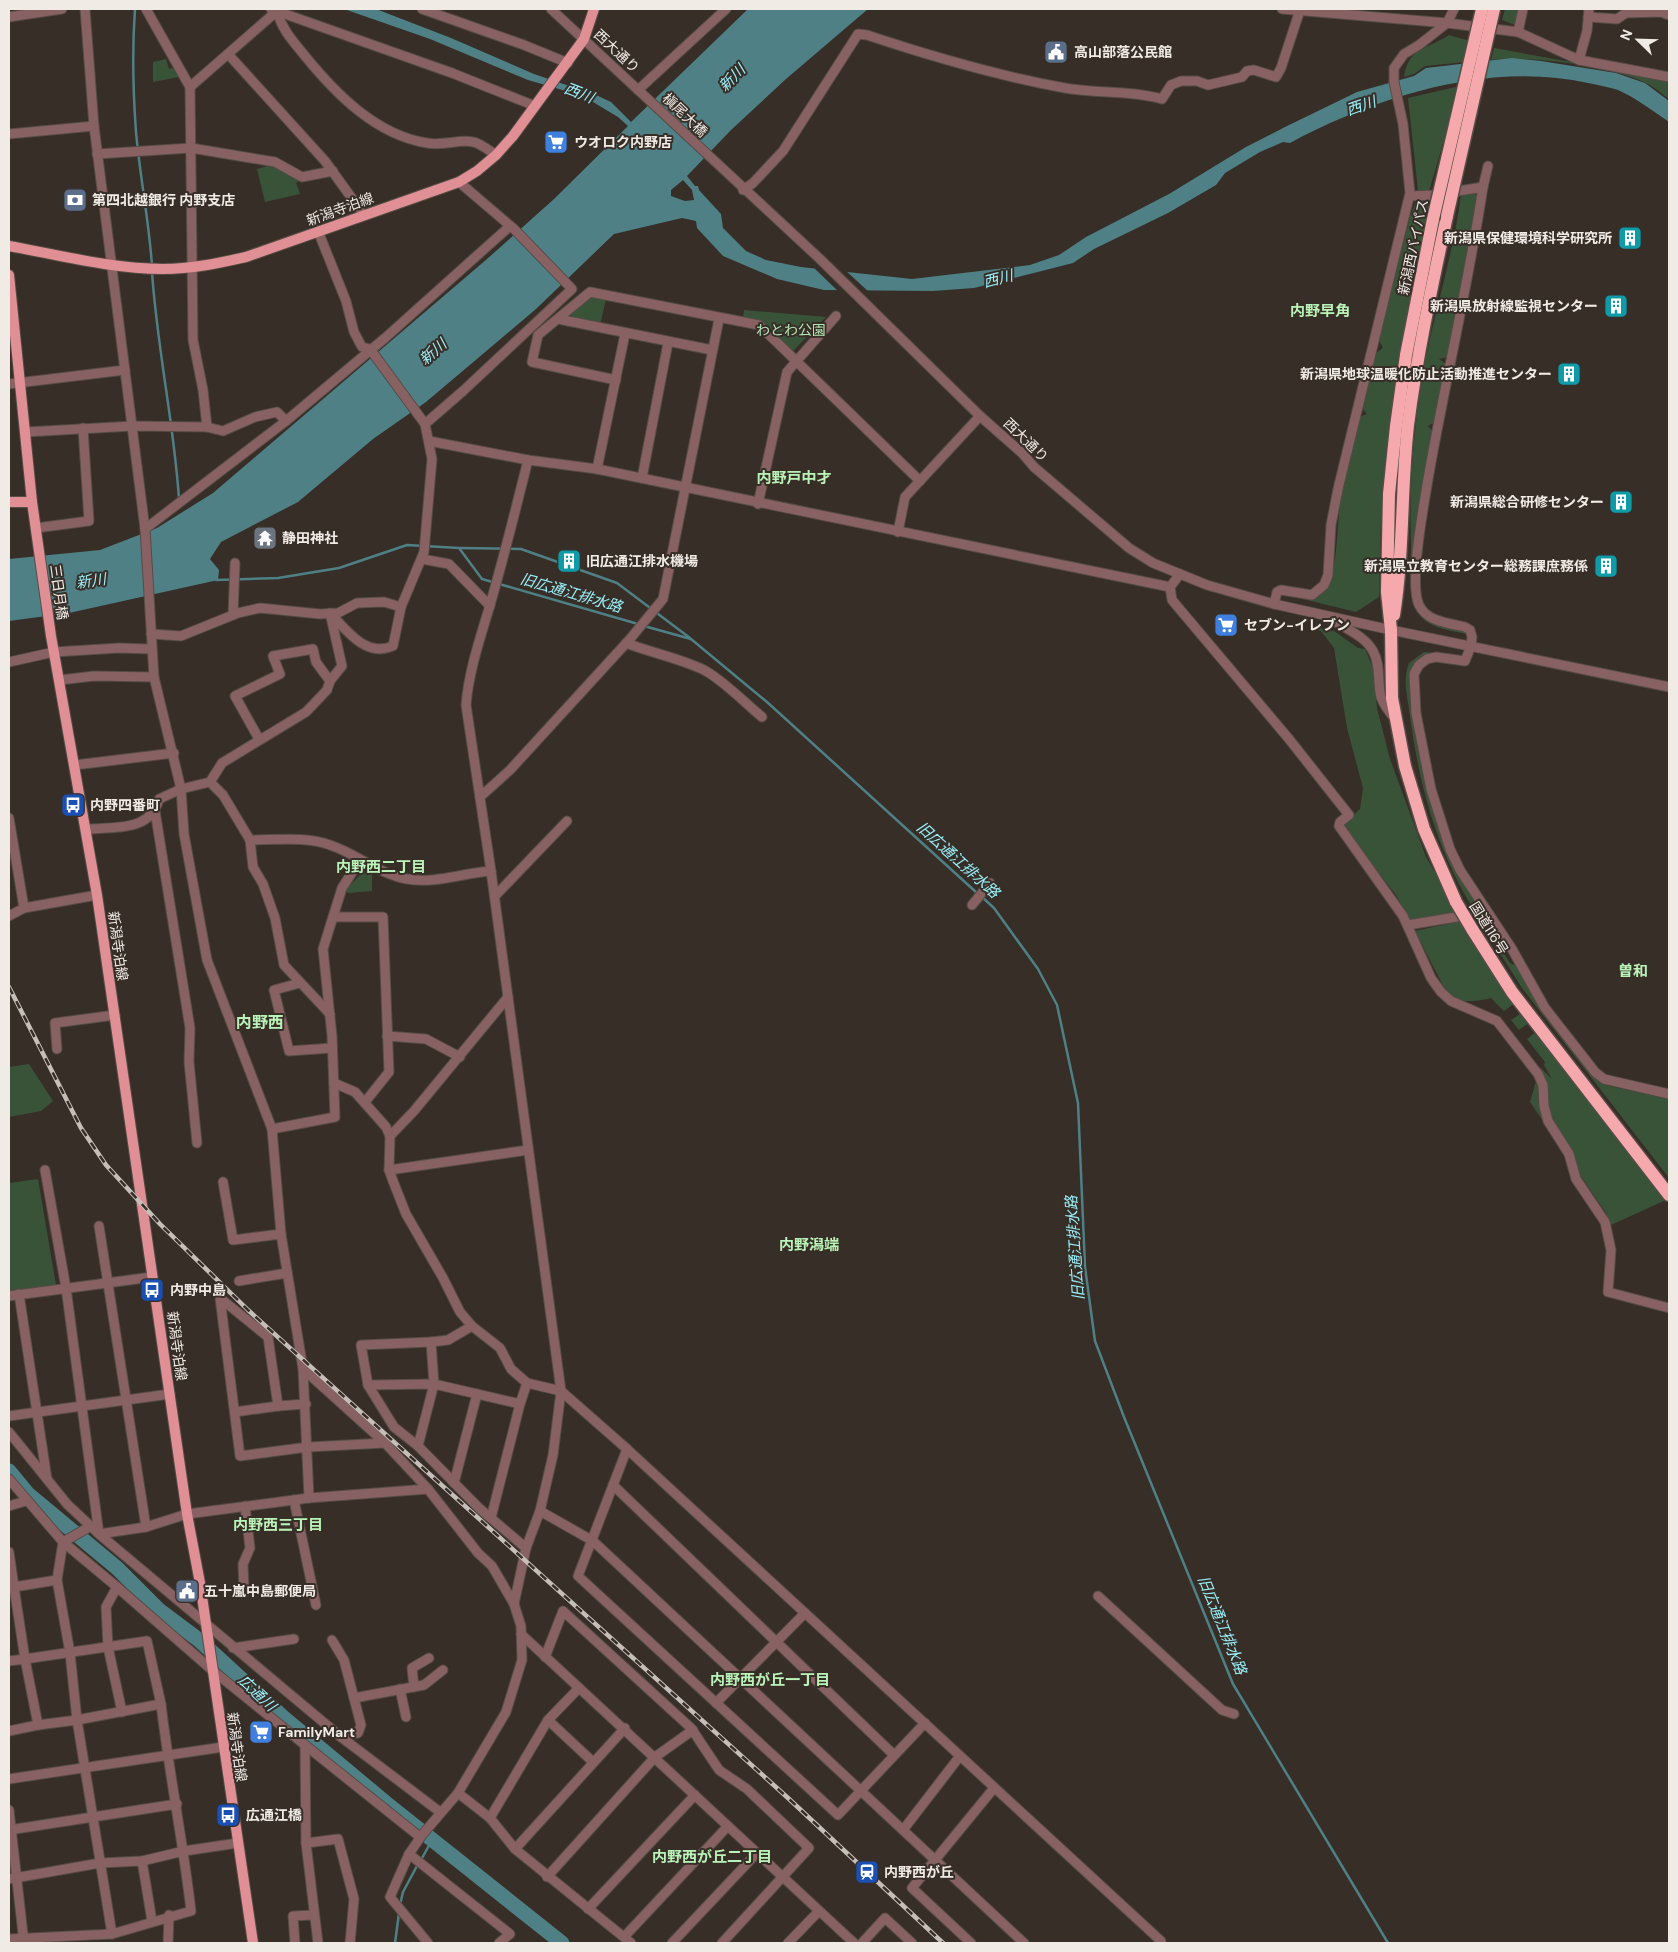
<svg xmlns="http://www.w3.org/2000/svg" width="1678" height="1952" font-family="'DM Sans','Noto Sans JP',sans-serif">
  <rect width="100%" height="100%" fill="#372e27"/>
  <g fill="#395339">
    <path d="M1505,9H1521L1518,23L1515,25L1502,20Z"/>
    <path d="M1449,35L1470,41L1465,62L1425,66L1414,74L1404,77C1408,47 1428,49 1449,35Z"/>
    <path d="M1494,48L1669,80V99C1661,93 1653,86 1644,82C1609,66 1528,55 1491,60Z"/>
    <path d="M166,59L169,69L179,66L184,76L153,82V62Z"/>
    <path d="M1460,86L1429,191L1418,190L1408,98Z"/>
    <path d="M274,164L301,179L296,183L300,194L265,202L257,169Z"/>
    <path d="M1474,193L1479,197L1449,357L1439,359L1447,365L1435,422L1428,426L1434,433L1419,508L1418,610L1468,632L1467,634C1453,631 1428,628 1420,615C1406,594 1411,569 1411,545C1409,482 1414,420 1426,357C1437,303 1454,250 1461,195Z"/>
    <path d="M1417,199H1428L1426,229L1409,306L1391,413L1381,518L1379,597L1356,612L1299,598C1312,600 1322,596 1328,584C1338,568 1337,519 1341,497C1346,470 1353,444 1359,417L1367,414L1361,407L1375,354L1383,348L1379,340L1410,216Z"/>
    <path d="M592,296L606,299L600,325L571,317L572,311Z"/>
    <path d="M744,310L826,317L792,352L743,318Z"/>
    <path d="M1308,626L1334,631L1358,648L1365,649L1373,668L1377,708L1390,759L1426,857L1458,913L1410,921L1396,895L1344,828L1346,822L1360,809L1363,788L1347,728L1334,648L1321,631Z"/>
    <path d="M1424,652L1438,653L1412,669L1410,678L1413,710L1438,821L1483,908L1474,910C1437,851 1419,785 1410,716C1408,699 1402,679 1409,663Z"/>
    <path d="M365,870L372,871V891L348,893L345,890Z"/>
    <path d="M1477,917L1482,918L1510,963L1519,967L1600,1080L1610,1086L1669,1099V1178L1522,988Z"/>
    <path d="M1461,921L1515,1003L1504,1011L1491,998C1481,1001 1459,1004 1448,995L1415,931Z"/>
    <path d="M1523,1012L1529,1023L1519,1030L1511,1020Z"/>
    <path d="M1537,1031L1668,1199L1611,1225L1606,1213L1530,1102L1540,1067L1552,1079L1544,1065L1545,1062L1527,1039Z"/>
    <path d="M29,1064L53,1101L41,1111L9,1117V1067Z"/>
    <path d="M38,1179L56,1285L9,1292V1183Z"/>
  </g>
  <path fill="#4e8085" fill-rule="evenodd" d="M344,9H376L451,38L534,74L596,95L611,102L631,122L748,9H868L786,79L731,130L687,176L695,186H698L699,190L721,214L723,228L746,251L766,260L801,267L912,279L1030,265L1059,255L1086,237L1169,194L1246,147L1285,127L1357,92L1414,76L1426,68L1512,58L1541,61L1616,73L1645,83L1669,101V122C1653,111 1636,98 1618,90C1609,87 1598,85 1588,83C1490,61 1377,96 1290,143L1283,142L1260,152L1225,173L1216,185L1168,213L1094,249L1073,263L974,288L933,291L824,290L777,279L723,256L697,228L696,221L682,218L614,234L536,309L426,402L373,439L298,502L221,542L210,559L219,570L218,580L69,613L9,621V559L100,550L157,528L213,493L487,259L554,199L628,126L618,117L583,96L528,80L430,39ZM683,180L692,190L694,200L685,201L671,196V190Z"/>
  <path fill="#372e27" d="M812,266L844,269L870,293H840Z"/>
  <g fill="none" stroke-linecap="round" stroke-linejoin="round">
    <g stroke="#4e8085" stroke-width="2.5">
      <path d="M135,9C132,50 133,91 136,132C140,177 149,221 152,266"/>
      <path d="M152,272C157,348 174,423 179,499"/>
      <path d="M460,548L521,549L617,583L690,638"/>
      <path d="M216,580L278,578L339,568L407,545L459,548L482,579L638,624"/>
      <path d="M644,626L691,639L767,702L977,893"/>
      <path d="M982,897L994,908L1038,969L1057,1005L1078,1103L1085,1267L1095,1341L1124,1417L1233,1684L1388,1943"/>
      <path d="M421,1860L432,1840"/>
      <path d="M400,1905L403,1892L418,1864"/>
      <path d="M395,1943L399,1913"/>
    </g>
    <path stroke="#4e8085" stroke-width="15" d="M9,1471L28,1494L117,1568L159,1610L199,1640L284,1718L386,1803L562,1943"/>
    <g stroke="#554c46" stroke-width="11">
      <g id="minor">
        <path d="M85,9L94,126L145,529L154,677L181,789L184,834L207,960L272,1129L281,1234L303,1369L309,1498"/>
        <path d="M146,9L190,87L193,340L203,390L207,427"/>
        <path d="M271,9L452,73L535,106"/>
        <path d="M422,9L524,45L568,63"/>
        <path d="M551,9L820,259L980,416L1022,453L1034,467L1129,548L1153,563L1207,585L1274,604L1391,630L1669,687"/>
        <path d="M1282,9L1447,23L1518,32L1579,60L1669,77"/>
        <path d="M277,11C282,30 293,41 305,56C336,94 376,135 427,143C442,146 460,139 473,142C480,143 490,151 496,155"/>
        <path d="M9,17L62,9"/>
        <path d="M1588,17L1617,19L1626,13L1661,12L1669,15"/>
        <path d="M1518,32L1523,9"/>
        <path d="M228,54L325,161L364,215"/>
        <path d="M1579,60L1587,31L1589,9"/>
        <path d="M190,87L277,11"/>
        <path d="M638,90L726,9"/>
        <path d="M9,134L94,126"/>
        <path d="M97,154L191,148L275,162L302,177L333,171"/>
        <path d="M1483,187L1488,166"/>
        <path d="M743,190L753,183L783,151L858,34L867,35C930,56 999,76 1065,88C1098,94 1130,90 1162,99L1171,85L1181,81H1197L1208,85L1242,77L1247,71L1254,70L1276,77L1281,68L1300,10"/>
        <path d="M1410,196L1434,195L1483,187C1468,287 1444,386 1427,485C1423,511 1409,583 1419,605C1427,622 1449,623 1465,627L1470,630L1472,637L1471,646L1465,661L1436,657L1427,659L1419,665L1414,674L1416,713L1431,789L1450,849L1460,870L1512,949L1545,1008L1595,1072L1604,1079L1669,1094"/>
        <path d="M558,319L712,350"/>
        <path d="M616,380L532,362L538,335L590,292L759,325L920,481"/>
        <path d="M9,384L125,370"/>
        <path d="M425,424L463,391L572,289L514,229L459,182"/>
        <path d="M26,432L133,426L207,427L223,431L255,417L277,412L286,421"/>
        <path d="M429,441L528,460L597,469L1170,587"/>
        <path d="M597,469L625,334"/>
        <path d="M642,478L668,343"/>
        <path d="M758,504L787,372L836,316"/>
        <path d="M36,528L89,521L83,428"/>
        <path d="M145,529L286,421L385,338L510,226"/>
        <path d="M898,532L905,497L980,416"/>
        <path d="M422,559L449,564L490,606"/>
        <path d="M1180,574L1170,587L1172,600L1289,739L1349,815L1340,822L1339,826L1403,916L1431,978L1441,992L1451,1001L1497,1021L1538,1074L1543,1085L1544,1106L1548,1121L1569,1154L1576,1179L1605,1222L1611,1250L1608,1292L1669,1308"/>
        <path d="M1274,604L1277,592L1281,590L1312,595L1324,585L1328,575L1331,525L1338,489L1410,193L1403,124L1394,82V68L1404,54L1419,45L1447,23L1454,9"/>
        <path d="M233,615L235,563"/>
        <path d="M1330,618C1345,629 1364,635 1373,651C1381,665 1377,682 1381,697C1384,706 1390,713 1396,720"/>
        <path d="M151,634L181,636L238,613L260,608L320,614L338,613L357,603L384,602L401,607"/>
        <path d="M626,643C652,653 679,658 704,670C723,680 745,703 762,717"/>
        <path d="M9,662L54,652L119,648L151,649"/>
        <path d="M60,680L94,676L154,677"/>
        <path d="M259,739L235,696L280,674L273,656L313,649L316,662L330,681"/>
        <path d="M75,765L174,753"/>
        <path d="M210,782L223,795L250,840C275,840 307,836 330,845C357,854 379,874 407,879C435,884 463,873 491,871"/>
        <path d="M480,797L510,770L630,639L663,599L719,319"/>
        <path d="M155,811L190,1028L189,1062L197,1143"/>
        <path d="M9,818L24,908"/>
        <path d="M86,829C115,827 150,832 159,799L181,789L210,782L222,763L306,712L327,690L330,681L342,666L330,613C346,630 366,658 393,646L401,607L424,552L432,459L425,424L370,349L362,347L354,332L346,301L318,231"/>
        <path d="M250,840L253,867L263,884L275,918L284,965L330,1014"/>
        <path d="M495,896L567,821"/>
        <path d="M972,905L990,883"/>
        <path d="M9,916L24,908L97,895"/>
        <path d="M333,917H383L389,1072L365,1102"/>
        <path d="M1408,925L1480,913L1503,948"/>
        <path d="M300,983L274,990L289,1051L332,1048"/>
        <path d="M387,1036L426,1039L460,1057"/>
        <path d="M57,1049L55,1023L115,1015"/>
        <path d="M334,1083L355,1092L386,1127L390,1136L389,1170L393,1181L406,1214L443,1278L460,1312L472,1326L500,1348L511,1369L527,1383L561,1391L627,1449L1161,1941L1159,1943"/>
        <path d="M272,1129L335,1117L332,1036L323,949L342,888L360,860"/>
        <path d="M390,1136L414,1111L508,997"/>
        <path d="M45,1170L66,1288L99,1534L341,1737L440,1812"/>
        <path d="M389,1170L528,1150"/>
        <path d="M223,1182L233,1240L281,1234"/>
        <path d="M99,1226L146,1527"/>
        <path d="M239,1281L287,1273"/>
        <path d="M19,1294L47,1479"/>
        <path d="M9,1296L152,1277"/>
        <path d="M431,1342L448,1340L472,1326"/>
        <path d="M303,1369L385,1443L428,1489L478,1553L492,1566L514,1604L521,1626L522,1660L506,1712L458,1793L422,1835L409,1854L390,1897L428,1943"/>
        <path d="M368,1385L434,1384L418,1446"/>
        <path d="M278,1406L306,1404"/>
        <path d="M235,1412L278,1406L268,1337L220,1298L240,1456L308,1447L385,1443"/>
        <path d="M9,1416L170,1394"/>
        <path d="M9,1432L67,1504L99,1534L146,1527L187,1514L309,1498L428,1489"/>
        <path d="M627,1449L578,1576L838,1815L925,1723"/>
        <path d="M9,1479L63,1542L57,1580L70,1653L77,1720L112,1934"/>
        <path d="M454,1483L477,1394"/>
        <path d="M613,1485L894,1755"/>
        <path d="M294,1500L316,1605"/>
        <path d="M9,1506L26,1501"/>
        <path d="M540,1511L593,1541L1024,1943"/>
        <path d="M491,1518L520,1404"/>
        <path d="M91,1526L63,1542L117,1587L106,1607L108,1647L122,1712"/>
        <path d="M526,1548L479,1508L418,1446L394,1427L368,1385L361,1345L431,1342L434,1384L520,1404L527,1383"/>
        <path d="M9,1552L14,1587L57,1580"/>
        <path d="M117,1587L212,1670L305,1745"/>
        <path d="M9,1588L14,1587L25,1659L147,1641L161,1704"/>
        <path d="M244,1592L243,1564L250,1548L245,1506"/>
        <path d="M1098,1596L1222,1710L1234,1714"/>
        <path d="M514,1604L526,1548L540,1511L553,1455L561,1391L491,871L466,705C469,670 480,639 490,605C504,557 516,508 528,460"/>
        <path d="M521,1634L854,1943"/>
        <path d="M332,1640L344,1660L361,1725L358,1733L341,1737"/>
        <path d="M233,1648L294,1639"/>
        <path d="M545,1657L563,1611L691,1728L719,1770L747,1789L809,1848L722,1943"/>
        <path d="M9,1661L25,1659L38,1725L9,1731"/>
        <path d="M414,1687L412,1668L429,1658"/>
        <path d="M400,1689L406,1717"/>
        <path d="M354,1698L424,1685L443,1670"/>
        <path d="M716,1703L805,1613"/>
        <path d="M548,1720L593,1762"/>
        <path d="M9,1779L223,1747"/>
        <path d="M458,1793L490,1818L515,1849L631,1943"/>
        <path d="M9,1810L24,1943"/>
        <path d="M490,1818L548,1720L579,1688"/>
        <path d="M9,1830L177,1804"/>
        <path d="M903,1830L960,1756"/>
        <path d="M306,1843L338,1839L354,1899L350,1943"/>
        <path d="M515,1849L625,1728"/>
        <path d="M409,1854L510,1934L499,1943"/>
        <path d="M142,1861L184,1851L238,1843"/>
        <path d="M547,1877L655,1757L693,1730"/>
        <path d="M9,1879L100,1863L142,1861L152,1921"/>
        <path d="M588,1909L695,1795"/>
        <path d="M624,1937L728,1826"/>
        <path d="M9,1939L112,1934L191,1911C183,1841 169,1773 161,1704L77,1720L38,1725"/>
        <path d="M168,1943L169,1915"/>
        <path d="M295,1943L293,1916L314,1915"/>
        <path d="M318,1943L306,1843L305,1745L420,1837"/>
        <path d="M672,1943L757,1853"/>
        <path d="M788,1943L819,1911"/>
        <path d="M862,1943L885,1918L912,1943"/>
        <path d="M971,1943L912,1888L994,1788"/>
      </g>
    </g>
    <g stroke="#554c46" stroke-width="12">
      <g id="major">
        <path d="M9,246C59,255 112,269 163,269C192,269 219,263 246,257L459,182L477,171L496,155L513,136L584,39L594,9"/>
        <path d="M9,275L32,502L51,636L97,895L187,1514L200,1583L253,1943"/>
        <path d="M9,502H32"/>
      </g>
    </g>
    <g stroke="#554c46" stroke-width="15">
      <g id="highway">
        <path d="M1433,219L1406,355L1396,426L1389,494L1387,592L1391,630L1392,698L1405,766L1424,829L1456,902"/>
        <path d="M1394,615C1404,552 1401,488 1408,425C1417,355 1432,286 1447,216"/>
        <path d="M1472,929L1512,992L1669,1195"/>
      </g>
    </g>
    <use href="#minor" stroke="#886163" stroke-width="9"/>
    <use href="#major" stroke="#e08f95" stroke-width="10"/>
    <use href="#highway" stroke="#f6a9ad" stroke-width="12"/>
    <g stroke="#c6bfb9" stroke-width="4.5">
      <path id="rail" d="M9,987L81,1128L106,1165L160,1224L248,1310L788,1798L943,1943"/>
    </g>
    <use href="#rail" stroke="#372e27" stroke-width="2.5" stroke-dasharray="8" stroke-linecap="butt"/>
    <g stroke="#554c46" stroke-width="15" stroke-linecap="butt">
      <g id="highway-bridge">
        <path d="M1447,216L1494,9"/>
        <path d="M1433,219L1482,9"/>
        <path d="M1456,902L1472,929"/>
      </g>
    </g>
    <use href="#highway-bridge" stroke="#f6a9ad" stroke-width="12"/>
  </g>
  <defs>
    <g id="civic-square" transform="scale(1.25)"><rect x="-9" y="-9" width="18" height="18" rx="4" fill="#5c6f8a" stroke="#372e27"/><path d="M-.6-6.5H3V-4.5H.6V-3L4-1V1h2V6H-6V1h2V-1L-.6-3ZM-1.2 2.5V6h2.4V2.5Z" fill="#fff"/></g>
    <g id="supermarket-square" transform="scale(1.25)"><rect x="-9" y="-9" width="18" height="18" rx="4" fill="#3f7fe0" stroke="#372e27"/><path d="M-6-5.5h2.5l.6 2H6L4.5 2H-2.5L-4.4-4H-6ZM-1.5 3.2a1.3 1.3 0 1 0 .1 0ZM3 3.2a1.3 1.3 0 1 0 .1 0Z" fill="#fff"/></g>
    <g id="bank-square" transform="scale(1.25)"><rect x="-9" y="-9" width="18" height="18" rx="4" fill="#5c6f8a" stroke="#372e27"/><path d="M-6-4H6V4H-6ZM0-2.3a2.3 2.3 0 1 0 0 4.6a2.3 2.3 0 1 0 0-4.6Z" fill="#fff"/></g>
    <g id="building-square" transform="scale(1.25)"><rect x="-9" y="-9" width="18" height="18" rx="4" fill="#0f9aa8" stroke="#372e27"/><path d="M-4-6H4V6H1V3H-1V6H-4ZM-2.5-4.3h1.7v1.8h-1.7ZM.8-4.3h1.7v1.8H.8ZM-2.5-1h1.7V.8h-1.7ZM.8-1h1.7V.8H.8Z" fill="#fff"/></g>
    <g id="temple-square" transform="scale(1.25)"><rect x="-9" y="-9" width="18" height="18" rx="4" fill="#6b7280" stroke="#372e27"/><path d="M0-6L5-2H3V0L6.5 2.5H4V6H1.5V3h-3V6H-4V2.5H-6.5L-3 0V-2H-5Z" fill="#fff"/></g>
    <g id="bus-square" transform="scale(1.25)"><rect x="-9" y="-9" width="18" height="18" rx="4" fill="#1a4fb4" stroke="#372e27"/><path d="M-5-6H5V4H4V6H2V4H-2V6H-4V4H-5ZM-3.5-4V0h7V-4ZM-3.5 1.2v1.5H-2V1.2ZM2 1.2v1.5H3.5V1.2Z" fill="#fff"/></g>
    <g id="station-square" transform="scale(1.25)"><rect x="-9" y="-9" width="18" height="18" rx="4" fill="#1a4fb4" stroke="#372e27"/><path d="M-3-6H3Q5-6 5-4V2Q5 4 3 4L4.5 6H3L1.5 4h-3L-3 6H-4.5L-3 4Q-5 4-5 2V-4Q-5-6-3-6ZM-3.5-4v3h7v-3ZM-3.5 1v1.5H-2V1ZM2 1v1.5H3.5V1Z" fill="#fff"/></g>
  </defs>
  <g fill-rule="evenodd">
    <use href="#civic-square" x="1056" y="52"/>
    <use href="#supermarket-square" x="556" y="142"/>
    <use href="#bank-square" x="75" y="200"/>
    <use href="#building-square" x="1630" y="238"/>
    <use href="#building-square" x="1616" y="306"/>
    <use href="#building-square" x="1569" y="374"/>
    <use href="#building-square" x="1621" y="502"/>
    <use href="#temple-square" x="265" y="538"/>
    <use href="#building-square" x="569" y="561"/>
    <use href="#building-square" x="1606" y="566"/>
    <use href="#supermarket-square" x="1226" y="625"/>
    <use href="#bus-square" x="73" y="805"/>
    <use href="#bus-square" x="152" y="1290"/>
    <use href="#civic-square" x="187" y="1591"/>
    <use href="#supermarket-square" x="261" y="1732"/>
    <use href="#bus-square" x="228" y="1815"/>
    <use href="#station-square" x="867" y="1872"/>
  </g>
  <g text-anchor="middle" stroke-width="4" stroke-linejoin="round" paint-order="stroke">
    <g font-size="14" fill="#f1ebe6" stroke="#372e27">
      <text transform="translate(617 51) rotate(43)" y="5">西大通り</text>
      <text transform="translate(685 115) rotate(44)" y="5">槇尾大橋</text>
      <text transform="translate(340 209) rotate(-20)" y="5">新潟寺泊線</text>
      <text transform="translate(1413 247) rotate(-78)" y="5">新潟西バイパス</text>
      <text transform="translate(1026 440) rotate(44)" y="5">西大通り</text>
      <text transform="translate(59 592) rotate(82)" y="5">三日月橋</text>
      <text transform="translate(1489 928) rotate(58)" y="5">国道116号</text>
      <text transform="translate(118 946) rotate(82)" y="5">新潟寺泊線</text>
      <text transform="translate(177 1346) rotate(82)" y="5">新潟寺泊線</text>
      <text transform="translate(237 1747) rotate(82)" y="5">新潟寺泊線</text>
    </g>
    <g font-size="14" font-weight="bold" fill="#f1ebe6" stroke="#372e27" text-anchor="start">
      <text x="1074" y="57">高山部落公民館</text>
      <text x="574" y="147">ウオロク内野店</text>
      <text x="92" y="205">第四北越銀行 内野支店</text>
      <text x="1612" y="243" text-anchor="end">新潟県保健環境科学研究所</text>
      <text x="1598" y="311" text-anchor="end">新潟県放射線監視センター</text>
      <text x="1552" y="379" text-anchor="end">新潟県地球温暖化防止活動推進センター</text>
      <text x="1604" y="507" text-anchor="end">新潟県総合研修センター</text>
      <text x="282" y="543">静田神社</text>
      <text x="586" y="566">旧広通江排水機場</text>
      <text x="1588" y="571" text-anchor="end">新潟県立教育センター総務課庶務係</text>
      <text x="1244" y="630">セブン-イレブン</text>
      <text x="90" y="810">内野四番町</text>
      <text x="170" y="1295">内野中島</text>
      <text x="204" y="1596">五十嵐中島郵便局</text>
      <text x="278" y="1737">FamilyMart</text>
      <text x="246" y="1820">広通江橋</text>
      <text x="884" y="1877">内野西が丘</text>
    </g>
    <g font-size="14" fill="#b4e6b5" stroke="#372e27">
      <text x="791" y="335">わとわ公園</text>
    </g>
    <g font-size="15" font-style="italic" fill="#99f0fa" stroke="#372e27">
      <text transform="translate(732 78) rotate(-45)" y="5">新川</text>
      <text transform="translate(579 93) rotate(21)" y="5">西川</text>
      <text transform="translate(1361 106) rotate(-19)" y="5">西川</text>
      <text transform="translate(998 279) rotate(-14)" y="5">西川</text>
      <text transform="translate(433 352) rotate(-41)" y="5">新川</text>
      <text transform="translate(91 581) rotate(-8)" y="5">新川</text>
      <text transform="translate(571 593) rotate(16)" y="5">旧広通江排水路</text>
      <text transform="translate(958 860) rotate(42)" y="5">旧広通江排水路</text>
      <text transform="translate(1075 1248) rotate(-94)" y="5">旧広通江排水路</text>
      <text transform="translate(1222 1625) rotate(68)" y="5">旧広通江排水路</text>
      <text transform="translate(257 1693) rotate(43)" y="5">広通川</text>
    </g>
    <g font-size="15" font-weight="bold" fill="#baf3b7" stroke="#372e27">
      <text x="1320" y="316">内野早角</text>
      <text x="794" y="483">内野戸中才</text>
      <text x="381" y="872">内野西二丁目</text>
      <text x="1633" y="976">曽和</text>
      <text x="809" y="1250">内野潟端</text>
      <text x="278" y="1530">内野西三丁目</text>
      <text x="770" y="1685">内野西が丘一丁目</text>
      <text x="712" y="1862">内野西が丘二丁目</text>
    </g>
    <g font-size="16" font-weight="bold" fill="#baf3b7" stroke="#372e27">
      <text x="260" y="1028">内野西</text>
    </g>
  </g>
  <rect width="1678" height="1952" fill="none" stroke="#f1ebe6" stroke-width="20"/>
  <g transform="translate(1638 40) rotate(293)" stroke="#372e27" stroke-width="4" paint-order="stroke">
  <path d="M0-4L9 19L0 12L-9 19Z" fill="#f1ebe6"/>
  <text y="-8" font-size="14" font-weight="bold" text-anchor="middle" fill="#f1ebe6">N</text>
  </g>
</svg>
